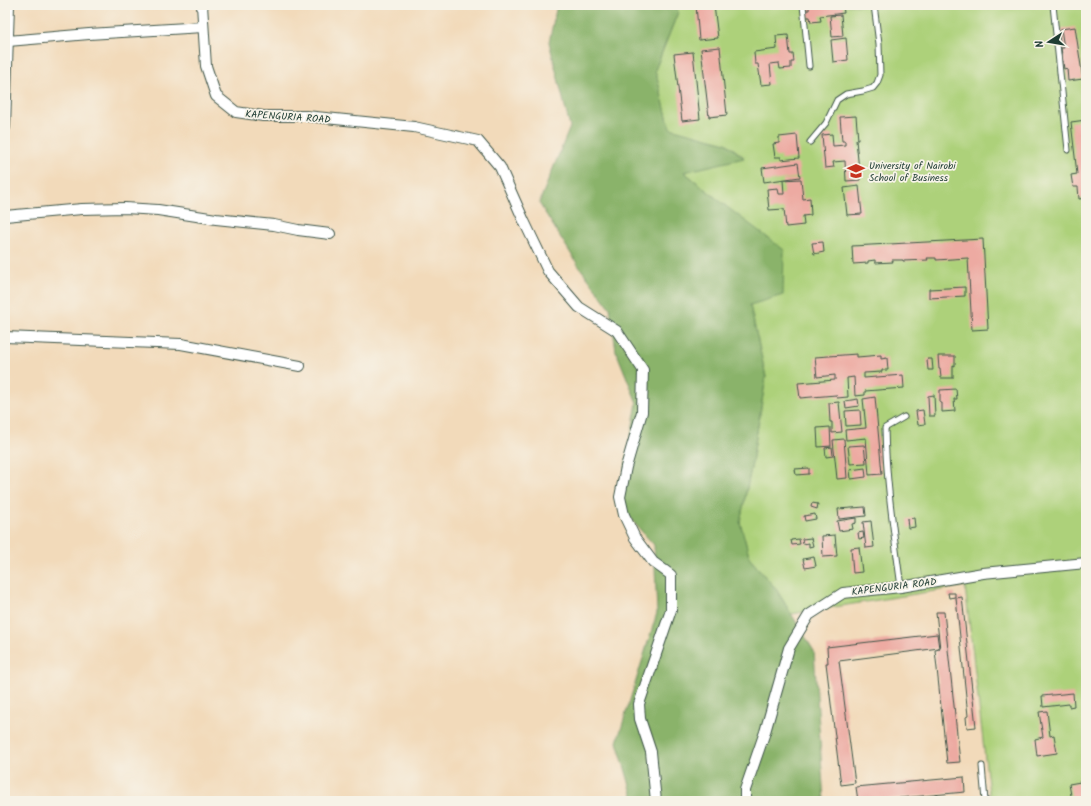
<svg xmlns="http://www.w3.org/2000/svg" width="1091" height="806" font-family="Kalam,sans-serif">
  <rect width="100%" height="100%" fill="#f7f3e8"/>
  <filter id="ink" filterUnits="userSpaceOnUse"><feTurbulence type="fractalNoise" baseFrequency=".025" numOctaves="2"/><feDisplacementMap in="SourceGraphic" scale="8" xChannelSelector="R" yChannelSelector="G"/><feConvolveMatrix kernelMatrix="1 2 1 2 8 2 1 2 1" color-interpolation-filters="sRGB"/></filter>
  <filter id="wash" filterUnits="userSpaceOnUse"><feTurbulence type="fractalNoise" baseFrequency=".012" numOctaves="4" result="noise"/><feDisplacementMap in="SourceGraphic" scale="16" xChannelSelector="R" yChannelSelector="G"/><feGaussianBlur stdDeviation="0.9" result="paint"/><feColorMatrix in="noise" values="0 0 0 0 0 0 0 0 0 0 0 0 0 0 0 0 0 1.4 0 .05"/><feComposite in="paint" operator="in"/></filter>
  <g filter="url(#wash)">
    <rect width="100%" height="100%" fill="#f2daba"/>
    <path fill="#add17a" stroke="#668757" d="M676,5H1086V801H990L965,586L791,614L776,589L750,559L740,522L751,468L766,377L727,207L683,171L744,157L726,143L670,129L655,70L678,12Z"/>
    <path fill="#8ab36a" stroke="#54784f" d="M557,5H676L678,12L655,70L670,128L726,143L744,158L684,172L727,207L784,250L783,295L750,305L766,377L751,468L740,522L750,559L776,589L814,651L824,801H634L629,782L617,742L657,613L654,545L618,505L637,403L616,351L610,308L578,265L539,203L570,127L549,42Z"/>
    <g id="blocks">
      <g fill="#edaaa2">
        <path d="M696,5H714L718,38L699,40Z"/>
        <path d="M809,5H843L844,13L820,16L821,21L811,22L810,17H806L805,10H809Z"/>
        <path d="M841,15L843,36L832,37L830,16Z"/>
        <path d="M1075,27L1083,79L1068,81L1067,68L1064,69L1061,48H1064L1061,29Z"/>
        <path d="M788,35L790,54H793L794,62H791V68L780,69L779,63L770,64L772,84L761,85L758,64H755L754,52L777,49L776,36Z"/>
        <path d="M846,38L848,60L833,62L831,40Z"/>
        <path d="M720,47L727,115L709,117L701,49Z"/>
        <path d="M693,52L700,119L682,121L674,54Z"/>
        <path d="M856,116L858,140H856L860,180L846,181L845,161L833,162L834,167L825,168L822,135L832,134L833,146L845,145V141H842L840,117Z"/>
        <path d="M1086,120V198L1079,199L1078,187H1073L1071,175L1077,174L1071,122Z"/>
        <path d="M797,135L799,158L781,160V157H775L773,144L779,143V137Z"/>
        <path d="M798,163L800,177L764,182L762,168Z"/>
        <path d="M801,179L803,199L810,198L811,215L803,216L804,225L786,227L784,209L769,210L767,189L778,188L779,194H784L783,180Z"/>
        <path d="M859,186L862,214L847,215L844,188Z"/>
        <path d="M983,239L988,329L972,330L968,258L936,260V258H927L928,260L903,261V260H892L893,262L875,263V260L868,261V263L853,264L852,246Z"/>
        <path d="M823,242L824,252L814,254L812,243Z"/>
        <path d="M965,287V296L929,298V289Z"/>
        <path d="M857,354V357L881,355V359L887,358L888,370H882V372L864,373V378L903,375L904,388L865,391V395L855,396L854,377L847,378L848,397L837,398L836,395L800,398L798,383L835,380V375L817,377L815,357Z"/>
        <path d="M938,356H955V366L953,365V378H941L940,369H939Z"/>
        <path d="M927,359H932L933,370H928Z"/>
        <path d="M956,389L957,399H954L955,411L942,412V403H940V390Z"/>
        <path d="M934,395L935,416H929L928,396Z"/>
        <path d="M875,397L882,474L869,475L866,438L846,440L845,430L866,428L863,399Z"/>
        <path d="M858,399L859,406L846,408L845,401Z"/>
        <path d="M839,402L842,432L832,433V422H830L829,403Z"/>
        <path d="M860,410L861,425L846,426L845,411Z"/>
        <path d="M923,410L925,424L918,425L916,411Z"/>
        <path d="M830,427L831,446L818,447L817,428Z"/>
        <path d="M844,439L847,478L837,479L833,440Z"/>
        <path d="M864,445L866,463L850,464L848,446Z"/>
        <path d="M832,447L833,456L826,457L825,448Z"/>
        <path d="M809,468V474L796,475L795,469Z"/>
        <path d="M865,468L866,477L851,479L850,470Z"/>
        <path d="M812,503L818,504L817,509L811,507Z"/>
        <path d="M865,507L866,516L839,519L838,509Z"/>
        <path d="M815,514L816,519L805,521L804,516Z"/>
        <path d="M856,518V523L852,524L853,529L839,531L837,521Z"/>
        <path d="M914,518L915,527L908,528L907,519Z"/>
        <path d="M871,521L874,547L866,548L863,522Z"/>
        <path d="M863,532L864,538L859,539L858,533Z"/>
        <path d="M835,535L837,556L823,557L822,536Z"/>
        <path d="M811,538L813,546L809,547V543L803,544L802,539Z"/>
        <path d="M799,539L800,544L792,545L791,540Z"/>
        <path d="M859,547L862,572L853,573L851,548Z"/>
        <path d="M814,557L816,566L805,568L803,559Z"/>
        <path d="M948,593H955V597L949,598Z"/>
        <path d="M962,597L976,727L967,728L966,717L968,716L956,598Z"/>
        <path d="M936,612H944L960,762L947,763L935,650L940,649Z"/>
        <path d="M937,634L939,648L839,661L855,783L841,785L826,663H828L827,647Z"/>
        <path d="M1073,693L1074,706L1069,707V704L1043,707L1042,696Z"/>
        <path d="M1047,711L1050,736L1054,735L1057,753L1037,756L1035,739L1043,737L1039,712Z"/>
        <path d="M964,777L965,792L868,801H858L856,787Z"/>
        <path d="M1086,781V801H1072L1069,784Z"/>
      </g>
    </g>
  </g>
  <g filter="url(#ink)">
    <use href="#blocks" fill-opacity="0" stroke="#3f5548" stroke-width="1"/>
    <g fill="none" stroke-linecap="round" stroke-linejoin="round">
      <g stroke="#3f5548" stroke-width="7">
        <g id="lane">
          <path d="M803,5L809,66"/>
          <path d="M1053,5L1068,150"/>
          <path d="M810,142L826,123L837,100L846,94L863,91L873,88L877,83L880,75L879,44L874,5"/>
          <path d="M901,587C894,534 886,482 885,428L904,417"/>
          <path d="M982,766L985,801"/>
        </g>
      </g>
      <g stroke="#3f5548" stroke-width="12">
        <g id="street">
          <path d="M202,5L206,66L216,96L236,112L263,116H306L414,127L478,141L500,167L524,221L548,271L579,307L617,331L643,370L642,412L626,467L620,497L624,515L635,538L653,562L671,575V610L639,704L640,719L651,752L656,801"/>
          <path d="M8,41L89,34L203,27"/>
          <path d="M5,127L9,5"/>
          <path d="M5,216L82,209L125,208L158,210L216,219L274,225L298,230L330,234"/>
          <path d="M5,337L181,344L300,366"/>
          <path d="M745,801V790L765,732L789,648L809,615L843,593L901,587L983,573L1086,563"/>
        </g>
      </g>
      <use href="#lane" stroke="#fff" stroke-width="5"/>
      <use href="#street" stroke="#fff" stroke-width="10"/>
    </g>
  </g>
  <defs>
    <g id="university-bare" transform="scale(1.38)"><path d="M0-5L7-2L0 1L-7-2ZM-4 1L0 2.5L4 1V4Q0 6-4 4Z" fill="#c8321e" stroke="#f7f3e8" stroke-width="2.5" paint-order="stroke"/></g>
  </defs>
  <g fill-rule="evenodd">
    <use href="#university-bare" x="856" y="171"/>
  </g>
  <g text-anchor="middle" stroke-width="3.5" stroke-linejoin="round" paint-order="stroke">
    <g font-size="10" fill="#1f3d34" stroke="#f7f3e8">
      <text transform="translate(288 116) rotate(4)" y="4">KAPENGURIA ROAD</text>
      <text transform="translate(894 586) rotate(-7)" y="4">KAPENGURIA ROAD</text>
    </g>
    <g font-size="10" fill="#1f3d34" stroke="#f7f3e8" text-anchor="start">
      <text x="869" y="169">University of Nairobi<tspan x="869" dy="12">School of Business</tspan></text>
    </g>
  </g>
  <rect width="1091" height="806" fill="none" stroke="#f7f3e8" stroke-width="20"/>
  <g transform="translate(1049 42) rotate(258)" stroke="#f7f3e8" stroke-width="3" paint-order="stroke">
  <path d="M0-3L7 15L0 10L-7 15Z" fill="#1f3d34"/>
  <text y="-6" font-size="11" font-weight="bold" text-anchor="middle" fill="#1f3d34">N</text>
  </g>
</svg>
